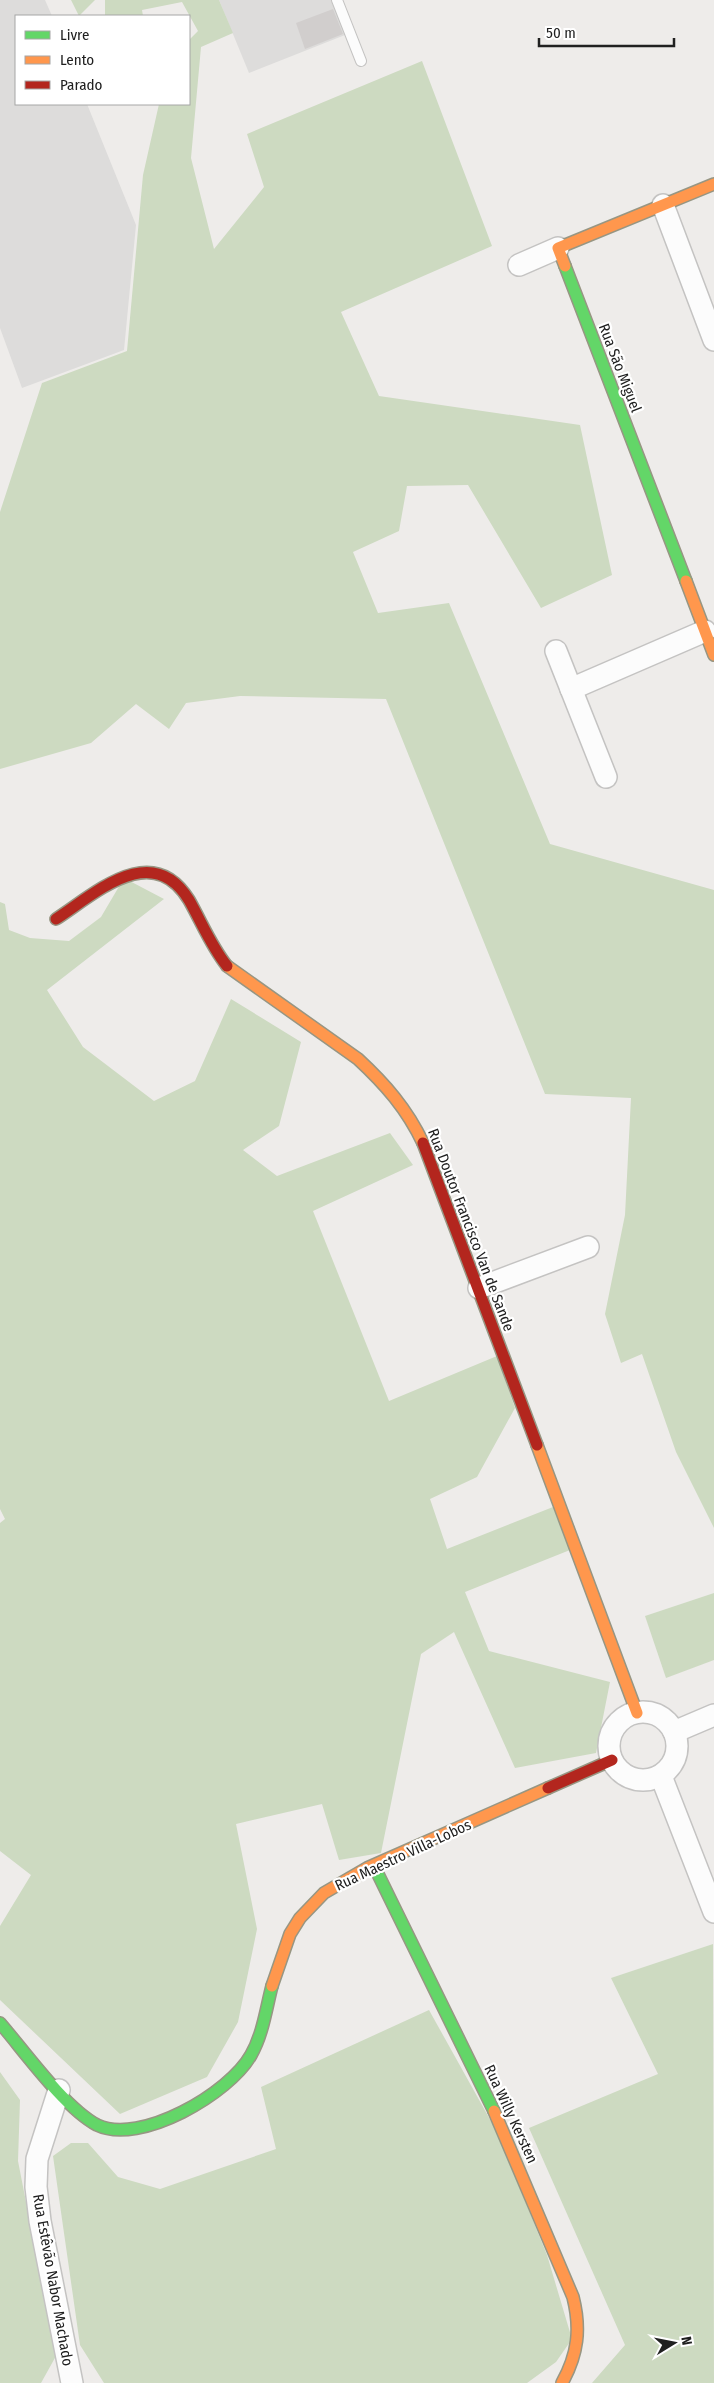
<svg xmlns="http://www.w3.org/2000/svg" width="714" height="2383" font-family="'Fira Sans Condensed',sans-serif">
  <rect width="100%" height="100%" fill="#eeecea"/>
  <g fill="#dddcdb">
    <path d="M0,0H45L52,16H16V104H87L136,225L124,350L22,388L0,328Z"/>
    <path d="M219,0H331L345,35L249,73Z"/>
  </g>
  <g fill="#cddac1">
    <path d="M71,0H95L79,16Z"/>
    <path d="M105,0H219L233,33L201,47L191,158L214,249L264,187L247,134L422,61L492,246L341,312L379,396L580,425L612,575L541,608L468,485L407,486L399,531L353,552L378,613L449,603L550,844L714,890V1528L676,1452L642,1354L621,1363L605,1314L625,1215L631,1098L545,1094L386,699L240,696L186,703L169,729L136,704L91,743L0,769V512L42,383L127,351L143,175L159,104H189V40L198,31L182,2L142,10L143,16H105Z"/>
    <path d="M124,878L164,899L47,990L83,1047L154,1101L195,1081L231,999L301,1042L279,1126L243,1150L277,1176L390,1133L413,1165L313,1211L389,1401L497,1356L515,1408L477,1477L430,1499L447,1549L553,1507L570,1550L465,1592L489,1651L610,1682L596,1753L515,1768L454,1632L421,1654L381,1853L339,1860L322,1804L236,1824L257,1929L238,2022L207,2077L120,2114L0,2000V1926L31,1875L0,1851V1523L5,1519L0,1509V902L5,904L9,930L30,938L69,941L101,917Z"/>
    <path d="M714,1593V1660L666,1678L645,1616Z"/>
    <path d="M713,1944L714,2383H592L625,2345L529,2128L658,2074L611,1978Z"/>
    <path d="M429,2010L497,2132L547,2255L572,2339L556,2362L527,2383H104L80,2345L53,2156L71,2143H88L118,2177L160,2189L276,2149L261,2087Z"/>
    <path d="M0,2072L20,2100L18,2161L56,2356L41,2383H0Z"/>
  </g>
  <path fill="#d1cecd" d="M333,9L343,34L305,49L296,23Z"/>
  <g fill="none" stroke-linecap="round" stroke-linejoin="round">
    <g stroke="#c4c3c2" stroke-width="12">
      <path id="lane" d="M337,0L361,61"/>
    </g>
    <g stroke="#c4c3c2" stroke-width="24">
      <g id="street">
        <path d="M663,205L714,340"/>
        <path d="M519,265L558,248"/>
        <path d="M556,651L606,777"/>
        <path d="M571,689L705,631"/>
        <path d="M479,1288L588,1247"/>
        <circle cx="643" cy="1746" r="34"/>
        <path d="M674,1732L714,1715"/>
        <path d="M661,1776L714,1912"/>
        <path d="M59,2090L37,2159L36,2187L40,2221L72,2383"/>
      </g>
    </g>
    <g stroke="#979683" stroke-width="14">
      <g id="fast">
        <path d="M565,266L686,581"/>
        <path d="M374,1866L494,2111"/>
        <path d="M0,2023C25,2052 64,2107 97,2125C140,2146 230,2093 251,2055C263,2034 266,2009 272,1986"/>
      </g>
    </g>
    <g stroke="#979683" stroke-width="14">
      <g id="slow">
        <path d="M565,266L558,248L714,184"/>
        <path d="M686,581L714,655"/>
        <path d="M227,966L358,1059C385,1084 407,1109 423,1143"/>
        <path d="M537,1445L637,1713"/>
        <path d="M272,1986L290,1934L300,1918L324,1893L367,1868L548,1788"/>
        <path d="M494,2111L573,2297C581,2329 578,2354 562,2383"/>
      </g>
    </g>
    <g stroke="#979683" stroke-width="14">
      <g id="jam">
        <path d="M56,919C96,893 152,840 189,900C202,923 211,946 227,966"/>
        <path d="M423,1143L537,1445"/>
        <path d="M548,1788L612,1760"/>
      </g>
    </g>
    <use href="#lane" stroke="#fcfcfc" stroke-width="10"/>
    <use href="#street" stroke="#fcfcfc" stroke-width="21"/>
    <use href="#fast" stroke="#63d668" stroke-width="11"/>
    <use href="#slow" stroke="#ff974d" stroke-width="11"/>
    <use href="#jam" stroke="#b3261e" stroke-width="11"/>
  </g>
  <g text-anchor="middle" stroke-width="4.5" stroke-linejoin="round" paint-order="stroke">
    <g font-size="15" fill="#202020" stroke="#fff">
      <text transform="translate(620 368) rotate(69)" y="5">Rua São Miguel</text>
      <text transform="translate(471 1230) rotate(69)" y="5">Rua Doutor Francisco Van de Sande</text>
      <text transform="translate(403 1855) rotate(-25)" y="5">Rua Maestro Villa-Lobos</text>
      <text transform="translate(511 2114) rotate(65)" y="5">Rua Willy Kersten</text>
      <text transform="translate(53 2280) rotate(80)" y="5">Rua Estêvão Nabor Machado</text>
    </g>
  </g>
  <rect x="15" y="15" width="175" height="90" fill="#ffffff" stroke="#a6a6a6"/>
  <rect x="25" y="31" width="25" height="8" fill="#63d668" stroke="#a6a6a6"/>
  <text x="60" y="40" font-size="15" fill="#202020">Livre</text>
  <rect x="25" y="56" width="25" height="8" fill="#ff974d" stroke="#a6a6a6"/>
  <text x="60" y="65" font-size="15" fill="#202020">Lento</text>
  <rect x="25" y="81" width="25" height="8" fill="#b3261e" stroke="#a6a6a6"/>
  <text x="60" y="90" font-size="15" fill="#202020">Parado</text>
  <g transform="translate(674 2343) rotate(80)" stroke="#ffffff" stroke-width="4" paint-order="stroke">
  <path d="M0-4L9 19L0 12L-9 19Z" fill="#202020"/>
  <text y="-8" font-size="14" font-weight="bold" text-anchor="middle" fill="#202020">N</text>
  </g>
  <path d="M539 38v8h135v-8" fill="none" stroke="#202020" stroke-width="2.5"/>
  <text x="546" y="38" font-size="15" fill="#202020" stroke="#ffffff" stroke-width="4" paint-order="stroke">50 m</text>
</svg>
